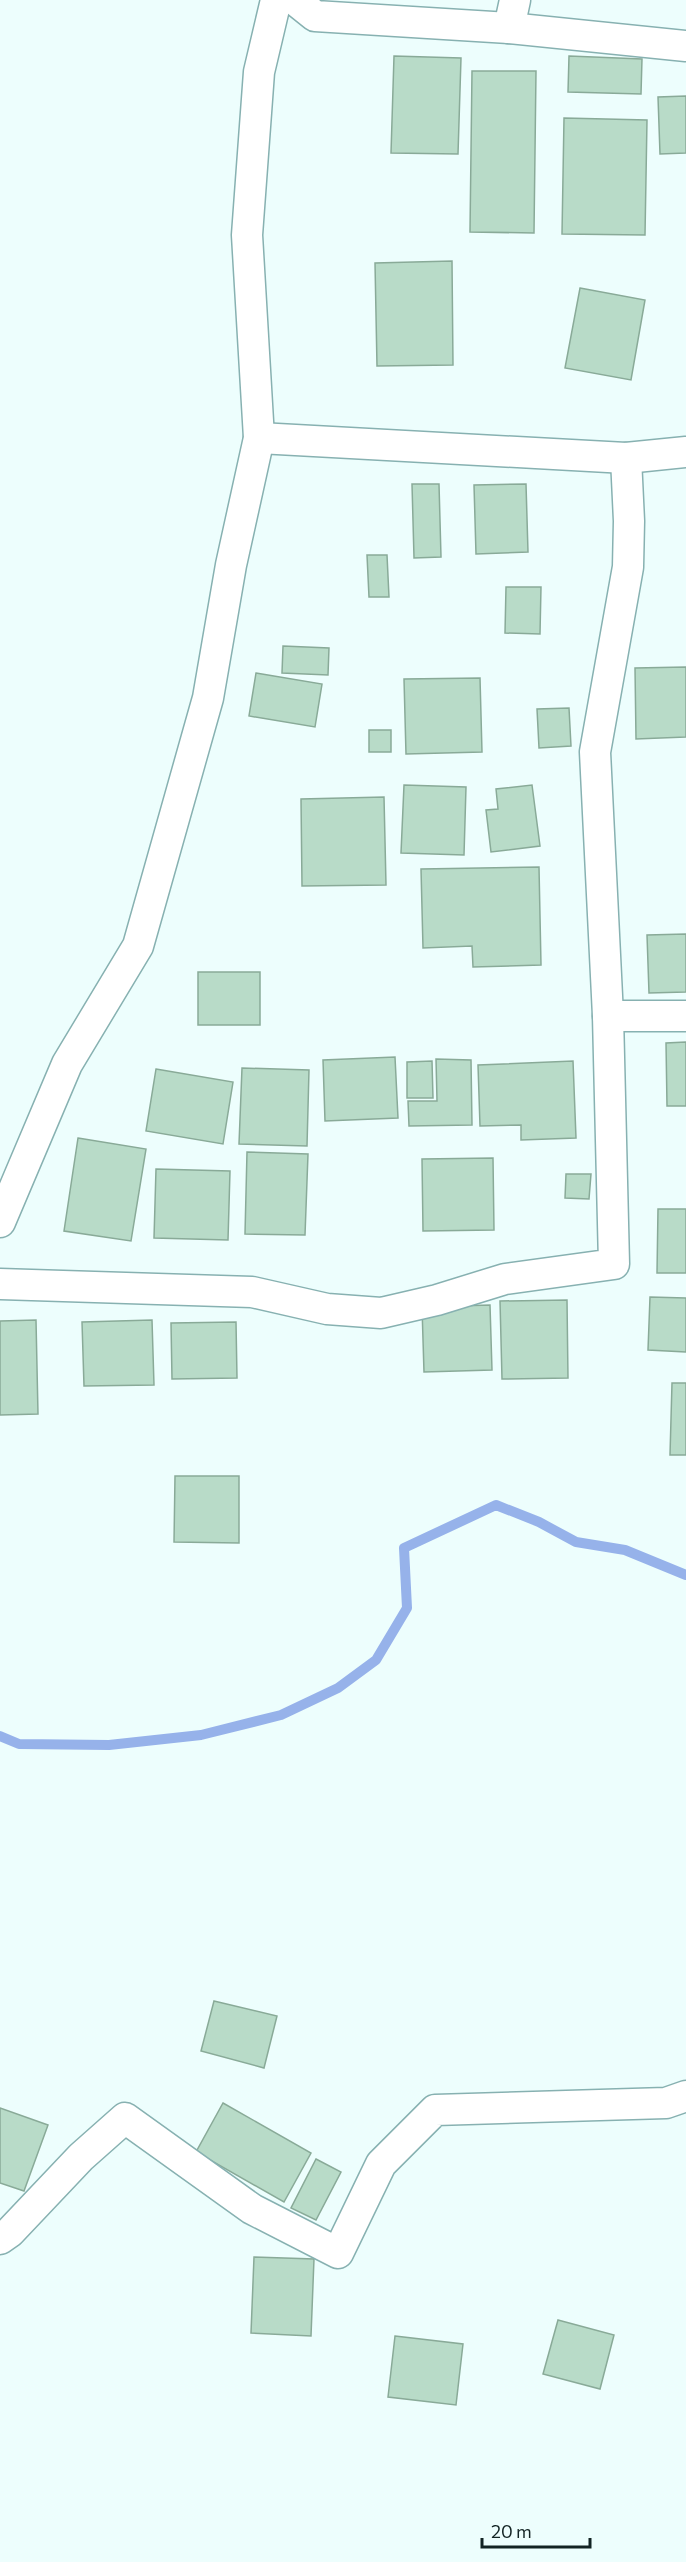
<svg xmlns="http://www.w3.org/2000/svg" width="686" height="2562" font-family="Commissioner,sans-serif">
  <rect width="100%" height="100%" fill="#edfefd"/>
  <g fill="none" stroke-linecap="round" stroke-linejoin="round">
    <path stroke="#96b2ea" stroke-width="10" d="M0,1736L19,1744L109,1745L201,1735L281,1715L338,1688L376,1660L407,1608L404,1548L496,1505L539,1522L576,1542L625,1550L686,1575"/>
  </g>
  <g fill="#b8dbc8" stroke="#89aa98" stroke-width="1.5">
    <path d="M394,56L461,58L458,154L391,153Z"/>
    <path d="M569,56L642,59L641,94L568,92Z"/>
    <path d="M472,71H536L534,233L470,232Z"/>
    <path d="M686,96V153L660,154L658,97Z"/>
    <path d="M564,118L647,120L645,235L562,234Z"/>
    <path d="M452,261L453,365L377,366L375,263Z"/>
    <path d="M580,288L645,300L631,380L565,368Z"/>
    <path d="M412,484H439L441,557L414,558Z"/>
    <path d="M526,484L528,552L476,554L474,485Z"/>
    <path d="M367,555H387L389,597H369Z"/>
    <path d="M506,587H541L540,634L505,633Z"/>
    <path d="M283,646L329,648L328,675L282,673Z"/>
    <path d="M686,667V737L636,739L635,668Z"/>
    <path d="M256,673L322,684L315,727L249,716Z"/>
    <path d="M480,678L482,752L406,754L404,679Z"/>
    <path d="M569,708L571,746L539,748L537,709Z"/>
    <rect x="369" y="730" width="22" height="22"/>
    <path d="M404,785L466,787L464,855L401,853Z"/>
    <path d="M532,785L540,846L491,852L486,810L498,809L496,789Z"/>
    <path d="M384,797L386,885L302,886L301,799Z"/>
    <path d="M539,867L541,965L473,967L472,946L423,948L421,869Z"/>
    <path d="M686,934V992L649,993L647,935Z"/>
    <rect x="198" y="972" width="62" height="53"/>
    <path d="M686,1042V1106H667L666,1043Z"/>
    <path d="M395,1057L398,1118L325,1121L323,1060Z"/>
    <path d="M436,1059L471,1060L472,1125L409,1126L408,1101H437Z"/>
    <path d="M432,1061L433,1098H407V1062Z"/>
    <path d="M573,1061L576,1138L521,1140V1125L480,1126L478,1065Z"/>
    <path d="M242,1068L309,1070L307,1146L239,1144Z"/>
    <path d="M156,1069L233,1082L223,1144L146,1131Z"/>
    <path d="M78,1138L146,1149L131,1241L64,1231Z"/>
    <path d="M247,1152L308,1154L305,1235L245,1234Z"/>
    <path d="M493,1158L494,1230L423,1231L422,1159Z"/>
    <path d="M156,1169L230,1171L228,1240L154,1238Z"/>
    <path d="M566,1174H591L589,1199L565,1198Z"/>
    <path d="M658,1209H686V1273H657Z"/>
    <path d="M650,1297L686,1298V1352L648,1350Z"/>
    <path d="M567,1300L568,1378L502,1379L500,1301Z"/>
    <path d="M490,1305L492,1370L424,1372L422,1307Z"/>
    <path d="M36,1320L38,1414L0,1415V1321Z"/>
    <path d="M152,1320L154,1385L84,1386L82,1322Z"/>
    <path d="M236,1322L237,1378L172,1379L171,1323Z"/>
    <path d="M672,1383H686V1455H670Z"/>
    <path d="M175,1476H239V1543L174,1542Z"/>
    <path d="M214,2001L277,2016L264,2068L201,2051Z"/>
    <path d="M223,2103L311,2153L284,2202L196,2152Z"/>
    <path d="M0,2108L48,2125L24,2191L0,2183Z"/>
    <path d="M316,2159L341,2172L316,2220L291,2208Z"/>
    <path d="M254,2257L314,2259L311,2336L251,2333Z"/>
    <path d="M558,2320L614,2335L600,2389L543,2374Z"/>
    <path d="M395,2336L463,2344L456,2405L388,2397Z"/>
  </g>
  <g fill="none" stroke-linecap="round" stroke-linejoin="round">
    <g stroke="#87b1b1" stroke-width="33">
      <g id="street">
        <path d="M295,0L315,16L509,28L686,46"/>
        <path d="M509,28L515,0"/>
        <path d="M259,438L626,458L686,452"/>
        <path d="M608,1016H686"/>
        <path d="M0,1222L67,1064L138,946L208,698L231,565L259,438L247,235L259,72L276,0"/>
        <path d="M0,1284L252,1292L327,1309L381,1313L437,1300L505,1279L614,1264L608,1016L595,752L628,567L629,521L626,458"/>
        <path d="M0,2239L10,2232L81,2157L125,2118L252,2209L338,2253L381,2164L435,2110L666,2103L686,2096"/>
      </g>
    </g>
    <use href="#street" stroke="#fff" stroke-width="30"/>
  </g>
  <path d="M482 2538v9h108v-9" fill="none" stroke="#132424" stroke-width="3"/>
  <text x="491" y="2538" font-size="18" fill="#132424" stroke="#edfefd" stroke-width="4.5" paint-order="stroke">20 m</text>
</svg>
